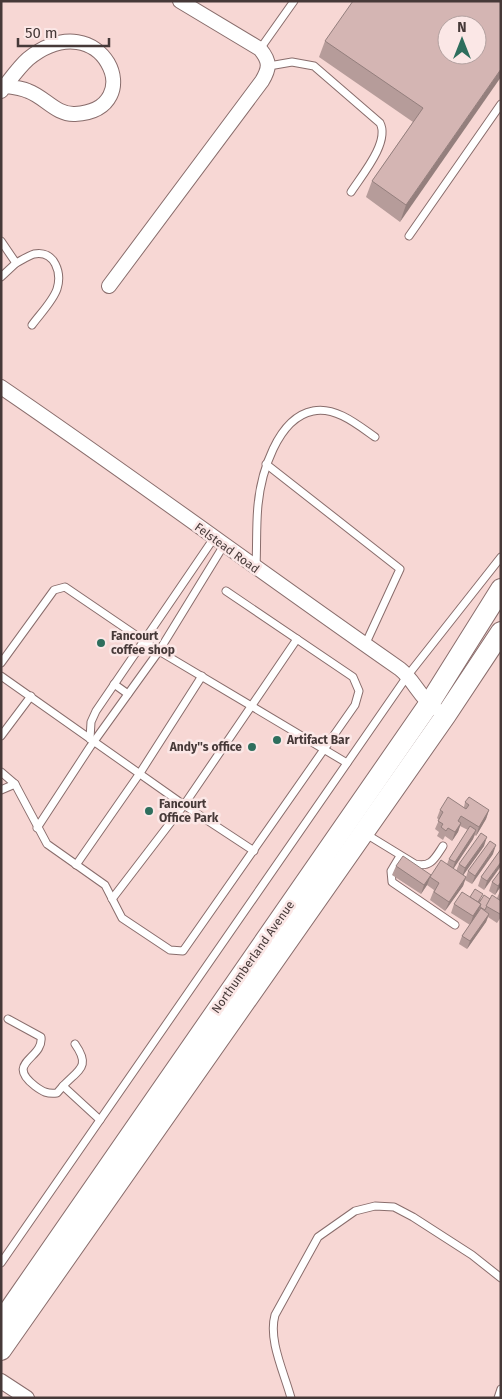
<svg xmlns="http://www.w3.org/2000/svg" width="502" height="1399" font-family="'Fira Sans',sans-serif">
  <rect width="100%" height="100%" fill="#f7d7d4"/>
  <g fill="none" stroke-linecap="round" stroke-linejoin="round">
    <g stroke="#896d6c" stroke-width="9">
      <g id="lane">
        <path d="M260,49L294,1"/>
        <path d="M269,66L292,62L314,66L380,123C390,142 362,175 351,192"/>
        <path d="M409,236L501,104"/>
        <path d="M1,241L16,263C22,260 28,256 34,254C55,250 62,273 57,289C53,301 40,314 32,325"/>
        <path d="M1,277L16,263"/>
        <path d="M266,464L400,569L365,645"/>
        <path d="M256,566C257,546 256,525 258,505C261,474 277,418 313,411C335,406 358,425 375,437"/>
        <path d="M1,663L54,590L65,587L159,651L347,763"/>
        <path d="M1,676L184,805L254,851"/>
        <path d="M114,684L128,694"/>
        <path d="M1,736L31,696"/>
        <path d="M90,739L91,722L96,711L214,538"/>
        <path d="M1,772L15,784L47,844L105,885L122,918L170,950L183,951L355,705L359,691L353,677L226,591"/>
        <path d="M1,790L15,784"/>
        <path d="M37,828L90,747L159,651L224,545"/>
        <path d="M366,834L415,864C431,868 435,858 443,846"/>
        <path d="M400,856L391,871L392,882L455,925"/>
        <path d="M76,865L140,773L202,676"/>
        <path d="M112,899L184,805L297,639"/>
        <path d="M8,1019L41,1037C44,1059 4,1062 35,1086C43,1092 47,1094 57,1093L63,1086"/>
        <path d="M75,1044C91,1067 79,1069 63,1086L100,1120"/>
        <path d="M1,1263L408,675L501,557"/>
        <path d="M291,1398C284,1372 268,1340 275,1315L318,1237L355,1211L375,1206L394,1207L413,1217L472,1255L501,1278"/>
        <path d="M498,1398L501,1389"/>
      </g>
    </g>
    <g stroke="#896d6c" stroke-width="16">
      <g id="street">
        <path d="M1,91C10,80 18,68 28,59C102,0 151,110 75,114C56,115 45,97 28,91C21,88 13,87 6,86"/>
        <path d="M109,286L262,81C270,68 270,61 260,49L180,1"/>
        <path d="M1,387C136,479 266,576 400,669C414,680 420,698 435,708"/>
        <path d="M1,1381L27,1398"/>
      </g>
    </g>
    <g stroke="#896d6c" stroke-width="22">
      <g id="secondary">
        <path d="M1,1322L429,704L501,589"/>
        <path d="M1,1350L446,715L501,632"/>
      </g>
    </g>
    <use href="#lane" stroke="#fff" stroke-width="7"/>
    <use href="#street" stroke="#fff" stroke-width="14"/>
    <use href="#secondary" stroke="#fff" stroke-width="20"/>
  </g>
  <g fill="#b69c9a">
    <path d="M501,1L400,222L366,197L372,181L413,122L319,57L325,41Z"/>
    <path d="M465,802L489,810L486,819L476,836L475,835L473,839L453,869L456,871L459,864L484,846L463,875L466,877L463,886L445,911L430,900L434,890L427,885L421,894L392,875L396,866L431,875L447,864L449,859L468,830L460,826L458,832L452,841L445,836L443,840L437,836L439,832L435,829L439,820L437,818L440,810L464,807Z"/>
    <path d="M501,849L484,890L478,886L481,877Z"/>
    <path d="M493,854L472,884L465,880L468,871Z"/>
    <path d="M501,870V886L495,895L489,891L492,882Z"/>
    <path d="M501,889V917L497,923L488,917L486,922L467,949L459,944L462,936L470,925L451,913L454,904L482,899L497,898Z"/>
  </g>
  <g fill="#947f7d">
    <path d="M501,69V77L400,222L406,205Z"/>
    <path d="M489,810L486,819L476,836L479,827Z"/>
    <path d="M461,823L458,832L452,841L455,832Z"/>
    <path d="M476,830L473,839L452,871L455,862Z"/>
    <path d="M487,837L484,846L462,877L465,868Z"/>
    <path d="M496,845L493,854L472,884L475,876Z"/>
    <path d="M501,862V866L484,890L487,881Z"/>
    <path d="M431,875L427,885L421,894L424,885Z"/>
    <path d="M466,877L463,886L445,911L449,902Z"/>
    <path d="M501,882V886L495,895L498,886Z"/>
    <path d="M481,904L478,913L470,925L473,916Z"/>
    <path d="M489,914L486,922L467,949L470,941Z"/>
  </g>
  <g fill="#d4b5b3" stroke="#947f7d" fill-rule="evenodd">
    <path d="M353,1H501V69L406,205L372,181L423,108L325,41ZM447,25H477V55H447Z"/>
    <path d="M448,797L466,809L469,805L465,802L469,797L489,810L479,827L461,816L458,821L461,823L455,832L448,828L446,831L441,827L443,824L438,821L443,812L440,810Z"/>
    <path d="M470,826L476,830L455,862L449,859Z"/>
    <path d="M481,833L487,837L465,868L459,864Z"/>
    <path d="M490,841L496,845L475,876L468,871Z"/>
    <path d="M501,849V862L487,881L481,877Z"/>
    <path d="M403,856L431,875L424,885L396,866Z"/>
    <path d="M441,860L466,877L449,902L434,892L439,883L430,877Z"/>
    <path d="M501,870V882L498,886L492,882Z"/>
    <path d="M475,889L483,894L478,902L470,897Z"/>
    <path d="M462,892L481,904L473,916L454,904Z"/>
    <path d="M484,895L490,899L485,910L480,907L481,904L479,903Z"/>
    <path d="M492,895L501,901V913L500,914L486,906Z"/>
    <path d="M481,908L489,914L470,941L462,936Z"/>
  </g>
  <g fill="#2e6e5d" stroke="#fbe7e6" stroke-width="2">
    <circle cx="101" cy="643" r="5"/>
    <circle cx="277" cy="740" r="5"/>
    <circle cx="252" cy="747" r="5"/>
    <circle cx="149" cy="811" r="5"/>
  </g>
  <g text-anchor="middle" stroke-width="5" stroke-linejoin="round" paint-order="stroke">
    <g font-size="12" fill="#463938" stroke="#fbe7e6">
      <text transform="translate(227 548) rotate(36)" y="4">Felstead Road</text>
      <text transform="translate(253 957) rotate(-55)" y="4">Northumberland Avenue</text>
    </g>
    <g font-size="12" font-weight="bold" fill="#463938" stroke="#fbe7e6" text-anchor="start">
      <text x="111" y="640">Fancourt<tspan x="111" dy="14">coffee shop</tspan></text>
      <text x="287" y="744">Artifact Bar</text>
      <text x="242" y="751" text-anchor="end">Andy''s office</text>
      <text x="159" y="808">Fancourt<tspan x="159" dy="14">Office Park</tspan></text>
    </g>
  </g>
  <rect width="502" height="1399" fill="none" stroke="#463938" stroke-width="5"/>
  <g transform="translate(462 40)"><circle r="24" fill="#fbe7e6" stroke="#b3a1a0"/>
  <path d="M0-4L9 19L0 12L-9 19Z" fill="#2e6e5d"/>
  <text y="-8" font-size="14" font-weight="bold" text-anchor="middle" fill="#463938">N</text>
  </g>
  <path d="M18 38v8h91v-8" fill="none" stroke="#463938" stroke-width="2.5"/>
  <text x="25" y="38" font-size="15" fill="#463938" stroke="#fbe7e6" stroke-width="4" paint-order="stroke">50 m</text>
</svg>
